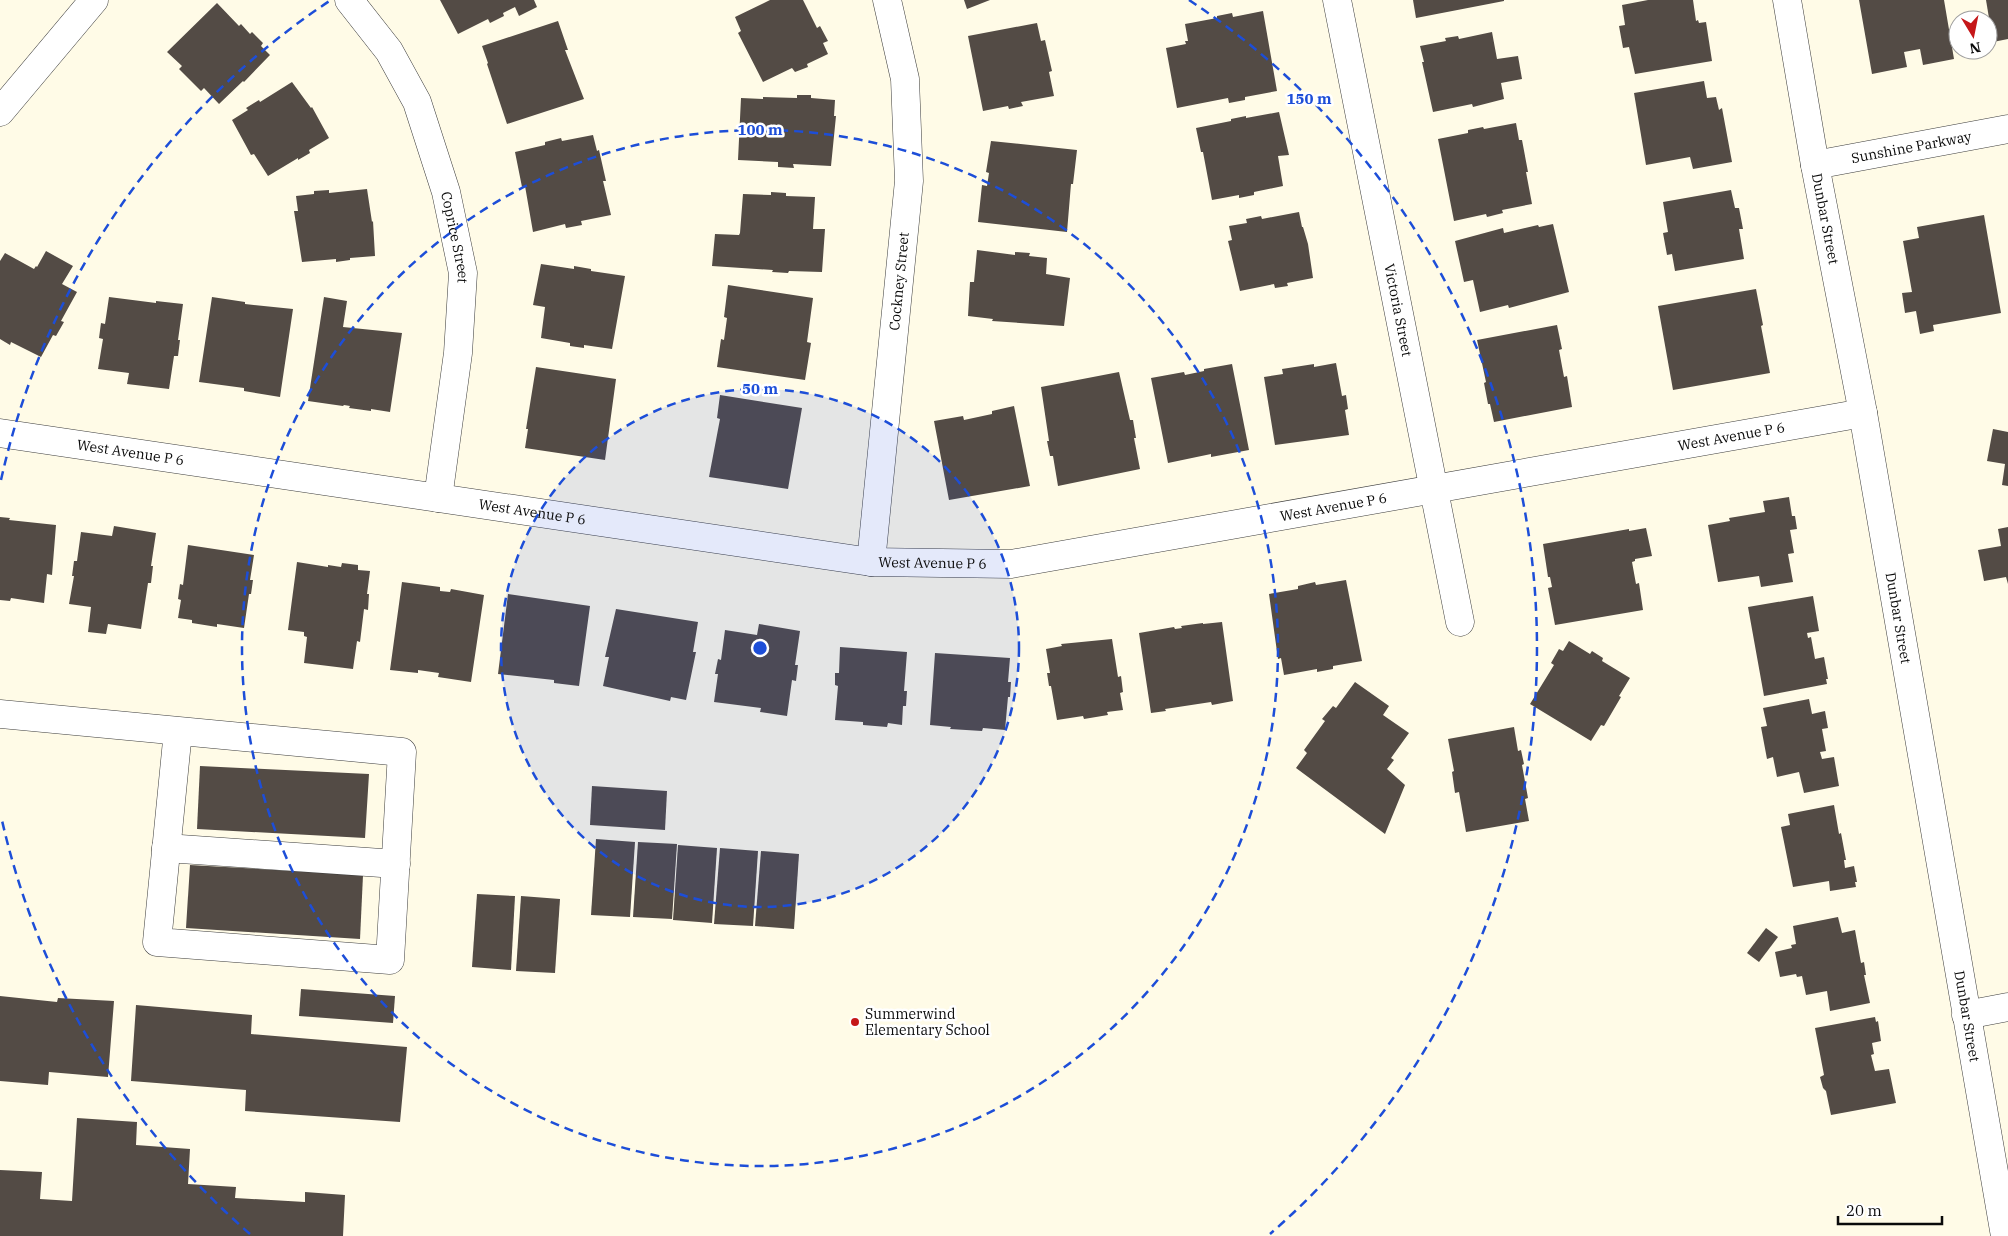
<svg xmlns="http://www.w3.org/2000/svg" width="2008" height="1236" font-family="'IBM Plex Serif',serif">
  <rect width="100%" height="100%" fill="#fffbe7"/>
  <g fill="#534b45">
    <path d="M440,0H534L537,7L519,16L515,7L503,13L504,16L490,23L488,19L458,34Z"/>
    <path d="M770,0H803L817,28L820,26L828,41L823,43L828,54L807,64L808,67L795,72L792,68L763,82L738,33L741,31L735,17Z"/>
    <path d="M964,0H990L967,9Z"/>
    <path d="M1413,0H1504V1L1416,18Z"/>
    <path d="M1648,0H1693L1696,21L1698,20L1699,23L1706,22L1712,61L1635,74L1629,47L1623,48L1619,26L1625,25L1622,5Z"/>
    <path d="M1859,0H1944L1954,59L1923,65L1920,49L1904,52L1907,67L1872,74Z"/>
    <path d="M1986,0H2008V39L1993,42Z"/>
    <path d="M217,3L239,26L241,24L250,34L252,32L263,43L261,46L270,55L244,82L243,81L219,104L204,88L201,91L179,69L182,66L167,52Z"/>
    <path d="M1263,11L1277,91L1245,97V100L1229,103L1228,98L1177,108L1166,48L1186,44L1185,41H1188L1185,24L1217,18V16L1232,13L1233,17Z"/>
    <path d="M558,21L568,50H565L584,99L507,124L487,64L488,63L482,46Z"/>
    <path d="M1037,23L1041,41L1045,40L1052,71L1049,72L1054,96L1021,102L1023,106L1009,109L1008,106L983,111L968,36Z"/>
    <path d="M1492,32L1497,59L1518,56L1522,79L1501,83L1504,99L1473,107L1472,104L1433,112L1422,62H1424L1420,46L1446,41L1445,38L1458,36L1459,39Z"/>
    <path d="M1704,81L1707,98L1716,97L1719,110L1722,108L1732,162L1693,169L1690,157L1646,165L1634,93Z"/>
    <path d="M292,82L311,108L312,107L329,138L309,150L310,153L298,160V158L268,176L254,154L251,155L232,120L248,110L246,108L259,100L260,102Z"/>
    <path d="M797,95H811V98L835,100L834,116H836L831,166L793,164L794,168L778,167V162L738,160L741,98L763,99V97L797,98Z"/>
    <path d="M1279,112L1289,155L1278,156L1283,186L1254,192V195L1239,198V195L1212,200L1203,152H1201L1196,128L1231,121V119L1246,116V118Z"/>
    <path d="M1516,123L1519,140H1522L1528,172H1526L1532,204L1502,210L1503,213L1487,217L1486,214L1454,221L1438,139L1468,133V130L1483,127L1484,129Z"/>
    <path d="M593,135L597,151L599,150L606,181H603L611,215L581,221L582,225L566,228L565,224L533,232L525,186L522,187L515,152L545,145V142L561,138L562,141Z"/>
    <path d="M991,141L1077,150L1073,184H1071L1067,232L978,222L982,185L987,186L989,173L986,172Z"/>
    <path d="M367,189L372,222L373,221L375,256L350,258V260L336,262V259L302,262L294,211H298L296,196L314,194V191L329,190V193Z"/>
    <path d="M1731,190L1735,208H1739L1743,229H1739L1744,259L1675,271L1672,254L1667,255L1663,233L1668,232L1663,202Z"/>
    <path d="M771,192L786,193V196L815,197L813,229H825L822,272L789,271L788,273L772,272L773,270L712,266L715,234L739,235L740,233L743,194L771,195Z"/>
    <path d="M1299,212L1302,227H1303L1308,244L1313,278L1287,283L1288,286L1275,288L1274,284L1240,291L1228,241L1232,240L1229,226L1247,223L1246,219L1261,216L1262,219Z"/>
    <path d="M1984,215L2001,313L1933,325L1934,331L1920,334L1916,311L1905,313L1902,293L1912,292L1903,241L1919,238L1917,227Z"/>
    <path d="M1553,224L1569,292L1509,308L1508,305L1480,312L1473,280L1464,282L1455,241L1503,228L1504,233L1538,225L1539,227Z"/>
    <path d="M977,250L1015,255V252L1030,253L1029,256L1047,258L1046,274L1070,278L1064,326L992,321L993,319L968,316L970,282H974Z"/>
    <path d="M46,251L73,266L62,284L77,292L61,321L64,322L56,336L53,335L41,357L11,342L10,345L0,339V261L5,253L34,269L36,266L37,267Z"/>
    <path d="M541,264L574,269V266L591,269V271L625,276L612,349L584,345V348L570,346V343L541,338L545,307L533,305Z"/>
    <path d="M728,285L813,298L807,342L811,343L805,380L717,367L721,339L724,340L727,318L724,317Z"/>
    <path d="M1756,289L1763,325L1761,326L1770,373L1673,390L1658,306Z"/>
    <path d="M109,297L156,303V301L183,304L178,340H180L178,356H174L169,389L127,384L129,373L98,369L103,339L99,338L101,323L105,324Z"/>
    <path d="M212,297L245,302V304L293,309L280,397L244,391V388L199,382Z"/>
    <path d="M324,297L347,301L343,327L402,333L390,412L371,409V411L349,408L350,406L344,405L343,406L308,401Z"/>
    <path d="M1557,325L1562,349L1559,350L1564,377L1567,376L1572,407L1494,422L1490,404H1488L1484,383L1486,382L1477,340Z"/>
    <path d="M1336,363L1342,396L1346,395L1348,409L1345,410L1349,435L1275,445L1264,377L1283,374L1282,369L1314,364V367Z"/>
    <path d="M1232,364L1249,450L1211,457V454L1168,463L1151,378L1184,372L1185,375L1204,371V369Z"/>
    <path d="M536,367L616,379L605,460L525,448L528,429H526Z"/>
    <path d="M1119,372L1130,420H1133L1136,438H1134L1140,469L1058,486L1053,456H1050L1047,441H1049L1041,387Z"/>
    <path d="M720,395L802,408L788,489L709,477L720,419L717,418Z"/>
    <path d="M1014,406L1030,486L949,500L934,421L963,416L964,420L992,414V411Z"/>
    <path d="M1993,429L2008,432V486L2002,485L2005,464L1987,461Z"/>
    <path d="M1789,497L1792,516H1795L1797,529L1790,530L1794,553L1788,554L1793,582L1761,587L1759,576L1718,582L1708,525L1730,521L1729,518L1765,512L1763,501Z"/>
    <path d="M0,517L10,518L9,520L56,525L52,575L47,574L44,603L11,598L10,601L0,600Z"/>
    <path d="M114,526L156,533L151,566H153L151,583H148L141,629L108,624L106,634L88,632L91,607L69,604L74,576H72L74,561H77L81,532L112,536Z"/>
    <path d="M2008,527V584L2006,577L1984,581L1978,550L2001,546L1998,529Z"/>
    <path d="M1646,528L1652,556L1635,559V561L1632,562L1636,584L1639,583L1643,610L1555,625L1548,588L1552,587L1550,577H1548L1543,544L1629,529V531Z"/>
    <path d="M188,545L254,555L250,580H253L251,594H249L244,628L217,624V627L192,623V620L178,618L181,600L178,599L180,584L183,585Z"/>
    <path d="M297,562L328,567V565L341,567L342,563L358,565V570L370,571L367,594H369L368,610L364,609L360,642L357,641L353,669L304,663L307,637L304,636V632L288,630Z"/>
    <path d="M1346,580L1362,661L1333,666V669L1317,672V669L1284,675L1281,658L1278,659L1269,594L1298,589V586L1315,582L1316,585Z"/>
    <path d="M402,582L440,587V591L450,592L451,589L484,595L471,682L438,677L439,673L418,670V673L390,670Z"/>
    <path d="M508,594L590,606L579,686L554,683V680L498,674Z"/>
    <path d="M1813,596L1819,631L1807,633L1808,638L1811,637L1815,659L1824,657L1828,679H1826L1827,684L1764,696L1748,607Z"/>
    <path d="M616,609L698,622L693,652H696L686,700L671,697L670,701L603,686L609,657H605Z"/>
    <path d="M1222,622L1233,701L1212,705L1211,702L1165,709L1166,711L1151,713L1139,633L1174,627L1175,629L1182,628L1181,626L1203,623V624Z"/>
    <path d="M759,624L800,631L795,665H798L796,681L792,680L787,716L760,712L761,708L714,702L718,674H715L718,659L721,660L725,630L757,635Z"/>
    <path d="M1112,639L1118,677L1121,676L1123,692L1120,693L1123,710L1107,712L1108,715L1084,719L1083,716L1057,720L1051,686H1049L1047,673H1050L1046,649L1062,646L1061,644Z"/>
    <path d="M1569,641L1590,654L1592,651L1603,658L1602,661L1630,678L1619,696L1621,697L1604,726L1601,725L1591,741L1530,704L1554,665L1551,663L1559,649L1563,651Z"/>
    <path d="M840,647L907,652L904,691H907L906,706H903L902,725L888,723L887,727L863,725V722L835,720L838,686L835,685V673H839Z"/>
    <path d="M935,653L1010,658L1008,682H1011L1010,697H1008L1005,730L983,728L982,731L950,729L951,727L930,725Z"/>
    <path d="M1355,682L1389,706L1383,715L1409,733L1391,758L1394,760L1387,769L1405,785L1385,834L1296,768L1307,753L1304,750L1325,721L1322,719L1333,706L1336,708Z"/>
    <path d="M1809,699L1812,714L1825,711L1828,728L1822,729L1826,751L1820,752L1822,759L1834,757L1839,786L1804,793L1799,772L1777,777L1773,757L1767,759L1761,727L1767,726L1763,708Z"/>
    <path d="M1514,727L1518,751L1521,750L1524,764L1522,765L1528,798L1525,799L1529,821L1466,832L1459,792L1455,793L1452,772L1454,771L1448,739Z"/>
    <path d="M200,766L369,774L365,838L197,829Z"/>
    <path d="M592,786L667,791L665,830L590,825Z"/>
    <path d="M1834,805L1839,834L1841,833L1846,860H1844L1845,868L1854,866L1857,882H1855L1856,887L1830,891L1829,881L1793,887L1781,827L1790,825L1788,814Z"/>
    <path d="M596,839L635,842L630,917L591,915Z"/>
    <path d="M638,842L677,844L672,919L633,917Z"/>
    <path d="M678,845L717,848L712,923L673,920Z"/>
    <path d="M720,848L758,851L753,926L714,924Z"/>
    <path d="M761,851L799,854L794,929L755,926Z"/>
    <path d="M190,865L363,875L360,939L186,928Z"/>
    <path d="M477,894L515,896L511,970L472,967Z"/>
    <path d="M521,896L560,899L555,973L516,971Z"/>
    <path d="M1838,917L1842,933L1855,930L1861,963L1864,962L1866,975H1864L1870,1003L1830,1011L1827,991L1806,995L1802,976L1797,977L1796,974L1780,977L1775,952L1792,948L1791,945L1796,944L1793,926Z"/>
    <path d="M1766,928L1778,937L1759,962L1747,953Z"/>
    <path d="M301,989L395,996L393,1023L299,1016Z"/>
    <path d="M0,996L57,1002L58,998L114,1001L108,1077L49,1072L48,1085L0,1081Z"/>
    <path d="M136,1005L252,1015L251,1034L407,1047L400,1122L245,1111L246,1090L131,1081Z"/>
    <path d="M1875,1017L1876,1022L1878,1021L1881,1041L1872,1043L1874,1054L1871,1055L1875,1071L1889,1069L1896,1103L1831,1115L1826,1091L1823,1088L1820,1077L1824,1075L1815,1028Z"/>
    <path d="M77,1118L137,1122L136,1145L190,1149L188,1184L236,1187L235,1198L305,1202V1192L345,1195L343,1236H0V1170L42,1172L40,1199L72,1201Z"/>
  </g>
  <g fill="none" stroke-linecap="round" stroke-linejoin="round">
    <g stroke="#3d3d3d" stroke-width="29">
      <g id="minor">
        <path id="s1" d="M349,0L389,51L417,102L446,192L463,273L458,353L438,498"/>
        <path id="s2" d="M1337,0L1460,622"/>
        <path id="s3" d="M1787,0L1815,165L1863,413L2005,1236"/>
        <path d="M0,112L94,0"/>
        <path id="s4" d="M1815,165L2008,129"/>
        <path id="s5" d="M0,433L871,562L1011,564L1863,413"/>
        <path id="s6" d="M871,562L909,181L905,79L887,0"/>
        <path d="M0,714L402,752L390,960L157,942L178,731"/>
        <path d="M166,848L396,864"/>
        <path d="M1966,1015L2008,1007"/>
      </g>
    </g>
    <use href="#minor" stroke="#fff" stroke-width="28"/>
  </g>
  <circle cx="760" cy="648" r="259" fill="#1d4ed8" fill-opacity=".12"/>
  <g fill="none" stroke="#1d4ed8" stroke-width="2.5" stroke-dasharray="9 6">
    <circle cx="760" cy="648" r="259"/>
    <circle cx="760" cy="648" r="518"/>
    <path d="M250 1234A777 777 0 0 1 1 816M1 480A777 777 0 0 1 331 0M1189 0A777 777 0 0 1 1270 1234"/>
  </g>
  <circle fill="#c51719" stroke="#fff" stroke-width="2" cx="855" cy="1022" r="5"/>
  <g text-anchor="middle" stroke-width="5" stroke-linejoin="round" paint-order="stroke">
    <g font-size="14" fill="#0a0a0a" stroke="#fff">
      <text dy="5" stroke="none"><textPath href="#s4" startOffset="98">Sunshine Parkway</textPath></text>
      <text dy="5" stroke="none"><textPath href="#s3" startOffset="222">Dunbar Street</textPath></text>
      <text dy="5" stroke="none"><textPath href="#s1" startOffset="264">Coprice Street</textPath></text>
      <text dy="5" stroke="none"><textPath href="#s6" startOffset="282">Cockney Street</textPath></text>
      <text dy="5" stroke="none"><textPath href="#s2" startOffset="316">Victoria Street</textPath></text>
      <text dy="5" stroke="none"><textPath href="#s5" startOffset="1752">West Avenue P 6</textPath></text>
      <text dy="5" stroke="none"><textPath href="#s5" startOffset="132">West Avenue P 6</textPath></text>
      <text dy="5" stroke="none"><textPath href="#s5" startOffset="1348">West Avenue P 6</textPath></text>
      <text dy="5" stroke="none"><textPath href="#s5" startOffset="538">West Avenue P 6</textPath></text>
      <text dy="5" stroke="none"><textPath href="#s5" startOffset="942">West Avenue P 6</textPath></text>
      <text dy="5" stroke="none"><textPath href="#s3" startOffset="628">Dunbar Street</textPath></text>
      <text dy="5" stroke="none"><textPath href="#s3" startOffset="1032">Dunbar Street</textPath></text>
    </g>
    <g font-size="14" fill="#0a0a0a" stroke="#fff" text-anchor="start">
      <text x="865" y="1019">Summerwind<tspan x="865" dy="16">Elementary School</tspan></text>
    </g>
  </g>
  <circle cx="760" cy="648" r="8" fill="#1d4ed8" stroke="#fff" stroke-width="2.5"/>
  <g font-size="15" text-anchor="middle" font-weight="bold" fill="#1d4ed8" stroke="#fff" stroke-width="5" stroke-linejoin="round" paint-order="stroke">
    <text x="1309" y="104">150 m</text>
    <text x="760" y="135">100 m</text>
    <text x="760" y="394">50 m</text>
  </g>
  <g transform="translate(1973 35) rotate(170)"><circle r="24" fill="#ffffff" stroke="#9d9d9d"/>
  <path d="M0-4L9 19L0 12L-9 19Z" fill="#c51719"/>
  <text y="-8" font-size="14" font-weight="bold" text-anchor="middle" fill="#0a0a0a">N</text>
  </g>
  <path d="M1838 1216v8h104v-8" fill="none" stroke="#0a0a0a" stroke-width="2.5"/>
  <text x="1846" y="1216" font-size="15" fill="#0a0a0a" stroke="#ffffff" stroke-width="4" paint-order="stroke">20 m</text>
</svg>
